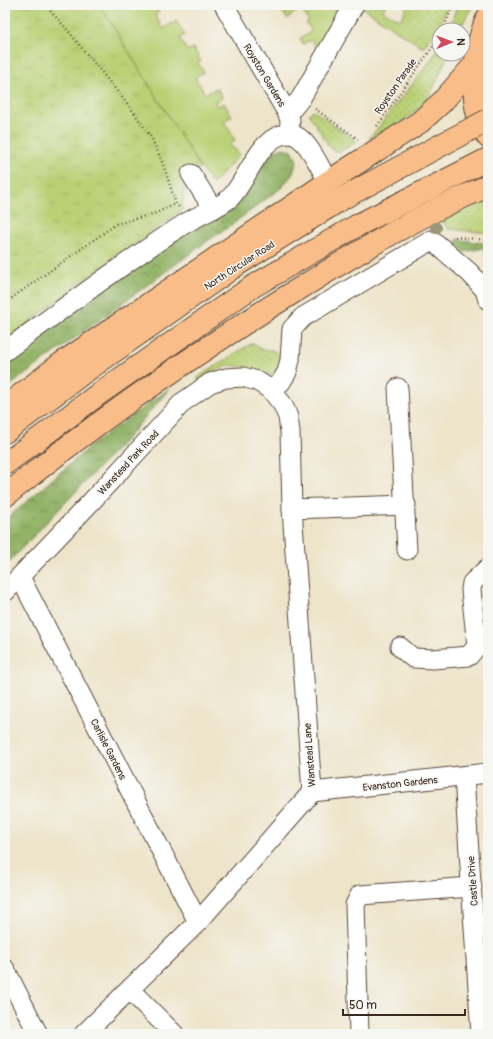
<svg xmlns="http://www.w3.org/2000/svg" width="493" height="1039" font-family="Pangolin,sans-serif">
  <defs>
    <pattern id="grass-dots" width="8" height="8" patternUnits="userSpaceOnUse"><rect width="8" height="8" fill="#b9d074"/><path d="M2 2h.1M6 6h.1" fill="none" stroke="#a0b364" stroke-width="1.8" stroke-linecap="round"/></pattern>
    <pattern id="forest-crowns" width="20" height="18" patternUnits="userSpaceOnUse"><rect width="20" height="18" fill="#92b266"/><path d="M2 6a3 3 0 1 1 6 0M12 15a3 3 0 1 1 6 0" fill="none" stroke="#789153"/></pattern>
    <pattern id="park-tufts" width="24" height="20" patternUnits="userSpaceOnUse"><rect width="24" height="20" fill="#b9d074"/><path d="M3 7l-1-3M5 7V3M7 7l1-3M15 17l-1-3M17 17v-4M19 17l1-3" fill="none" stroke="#a0b364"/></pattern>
  </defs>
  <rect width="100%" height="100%" fill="#f6f6f2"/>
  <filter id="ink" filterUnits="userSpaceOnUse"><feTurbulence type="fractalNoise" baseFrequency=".025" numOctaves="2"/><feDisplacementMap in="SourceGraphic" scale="8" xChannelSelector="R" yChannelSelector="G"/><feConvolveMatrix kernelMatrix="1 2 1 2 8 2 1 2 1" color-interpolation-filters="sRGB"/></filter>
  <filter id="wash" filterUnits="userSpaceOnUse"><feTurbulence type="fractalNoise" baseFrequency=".012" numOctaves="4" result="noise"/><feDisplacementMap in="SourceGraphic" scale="16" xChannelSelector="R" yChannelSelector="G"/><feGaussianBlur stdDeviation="0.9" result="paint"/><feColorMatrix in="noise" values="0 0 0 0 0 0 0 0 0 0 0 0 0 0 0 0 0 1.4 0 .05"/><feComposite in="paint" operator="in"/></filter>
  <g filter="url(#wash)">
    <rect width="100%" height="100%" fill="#ede4c9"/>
    <g fill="url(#grass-dots)" stroke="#7a7d49">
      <path d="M358,5H386L383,11L400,20L408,5H448L439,26L423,48Z"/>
      <path d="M457,5H473L459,30H449Z"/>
      <path d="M439,46V54H448C443,66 438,79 432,91C419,114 393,128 369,139L431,60Z"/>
      <path d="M313,110L357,142L341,151H334L329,146L309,114Z"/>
      <path d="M488,202V233L448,229L442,221C457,213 471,204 488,202Z"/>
      <path d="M254,343L261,350C273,349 277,350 283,361L277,373L270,375L244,367L228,365L201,379L197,380L198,377L247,346Z"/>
    </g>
    <g fill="url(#forest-crowns)" stroke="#666e42">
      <path d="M284,148L293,151L297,161L292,175L281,188L223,231L213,237L5,389V361L59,321L170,242L229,211L239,202L264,159L273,152Z"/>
      <path d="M457,239L488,244V258L484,248L464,252L457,246Z"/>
      <path d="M170,388L130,435L5,566V520L92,445Z"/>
    </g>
    <path fill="url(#park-tufts)" stroke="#7a7d49" d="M5,5H100L200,167L185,179L182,210L77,286L11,336L5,338Z"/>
    <g fill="#b9d074" stroke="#7a7d49">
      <path d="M100,5H159L156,7L159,12L155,15L163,29L176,21L185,35L180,38L187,51L193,48L201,61L198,63L204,72L195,77L205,94L217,88L222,98L215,102L218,106L224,103L232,116L224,121L235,140L230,145L240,154L213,184L200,167Z"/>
      <path d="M279,5H339L343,13L321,54L311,40L303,44L300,38L312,31L306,23L309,21L300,8L287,19Z"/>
    </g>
  </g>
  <g filter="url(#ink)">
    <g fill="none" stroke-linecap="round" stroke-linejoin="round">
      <g stroke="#564638" stroke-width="21">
        <g id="minor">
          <path d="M224,5L288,114L290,120L289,134"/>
          <path d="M288,114L301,98L354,5"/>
          <path d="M191,174L213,209"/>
          <path d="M5,351C57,313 109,274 163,238C175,230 186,222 199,216C210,210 221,206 230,198C248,181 260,132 290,134C306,135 321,169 328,182"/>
          <path d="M398,388L407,550"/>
          <path d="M271,390L281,382L287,372L290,360L292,329L303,317L432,240L470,273L485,290L488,300"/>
          <path d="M292,509L406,505"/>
          <path d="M20,577L198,922"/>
          <path d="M5,592L90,503L183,402L210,383L226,378L243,377L257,381L271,390L283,405L288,417L290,432L292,509L312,792L198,922L84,1034"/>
          <path d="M400,647L413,658L433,659L469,656L477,646L471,590L472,583L488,568"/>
          <path d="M464,776L481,1034"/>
          <path d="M312,792L488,773"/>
          <path d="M5,969L38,1034"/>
          <path d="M130,990L174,1034"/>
          <path d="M359,1034L355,905L360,895L472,887"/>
        </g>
      </g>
      <g stroke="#564638" stroke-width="24">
        <g id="highway">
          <path d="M488,17C473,46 467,110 488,137"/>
          <path d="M5,407L62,363L328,182L420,122L442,102L475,64"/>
          <path d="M5,432L83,373L238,264L343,198L443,144"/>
          <path d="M5,464L100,393L252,287L358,225L488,159"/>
          <path d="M5,496C97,421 194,354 294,292C357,253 420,214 488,186"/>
        </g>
      </g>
      <g stroke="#564638" stroke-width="2.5" stroke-dasharray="1 3" stroke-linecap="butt">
        <path d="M45,5L65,27L133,111L152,139L163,164L176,204L179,207"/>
        <path d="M443,30L453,5"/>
        <path d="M315,109L358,139"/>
        <path d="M377,126L439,38"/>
        <path d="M455,237L488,240"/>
        <path d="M5,303L116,224L156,213L175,204"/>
      </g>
      <use href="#minor" stroke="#fff" stroke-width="19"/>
      <use href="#highway" stroke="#f8bd89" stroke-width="22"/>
      <g stroke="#564638" stroke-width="24" stroke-linecap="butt">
        <path id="highway-bridge" d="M443,144L488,120"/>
      </g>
      <use href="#highway-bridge" stroke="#f8bd89" stroke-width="22"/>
    </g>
    <circle fill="#9c9577" cx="436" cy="228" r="6"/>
  </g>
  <g text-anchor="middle" stroke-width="3" stroke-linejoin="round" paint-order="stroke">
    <g font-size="10" fill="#3b2a1e" stroke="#f6f6f2">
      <text transform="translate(265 75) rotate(59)" y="4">Royston Gardens</text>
      <text transform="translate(395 86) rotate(-55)" y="4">Royston Parade</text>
      <text transform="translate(239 265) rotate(-33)" y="4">North Circular Road</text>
      <text transform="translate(128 462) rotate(-47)" y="4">Wanstead Park Road</text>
      <text transform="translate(109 749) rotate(63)" y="4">Carlisle Gardens</text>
      <text transform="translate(309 755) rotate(-94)" y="4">Wanstead Lane</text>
      <text transform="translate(400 783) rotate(-6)" y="4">Evanston Gardens</text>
      <text transform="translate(472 881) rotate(-94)" y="4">Castle Drive</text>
    </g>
  </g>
  <rect width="493" height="1039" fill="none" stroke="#f6f6f2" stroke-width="20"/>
  <g transform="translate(451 42) rotate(89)"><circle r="19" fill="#f6f6f2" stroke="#aba49d"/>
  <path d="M0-3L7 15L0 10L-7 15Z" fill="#d1495b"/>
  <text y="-6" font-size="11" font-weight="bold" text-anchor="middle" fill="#3b2a1e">N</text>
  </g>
  <path d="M343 1009v6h122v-6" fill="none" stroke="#3b2a1e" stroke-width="2"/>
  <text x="349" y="1009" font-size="12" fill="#3b2a1e" stroke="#f6f6f2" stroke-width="3" paint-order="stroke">50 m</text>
</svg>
